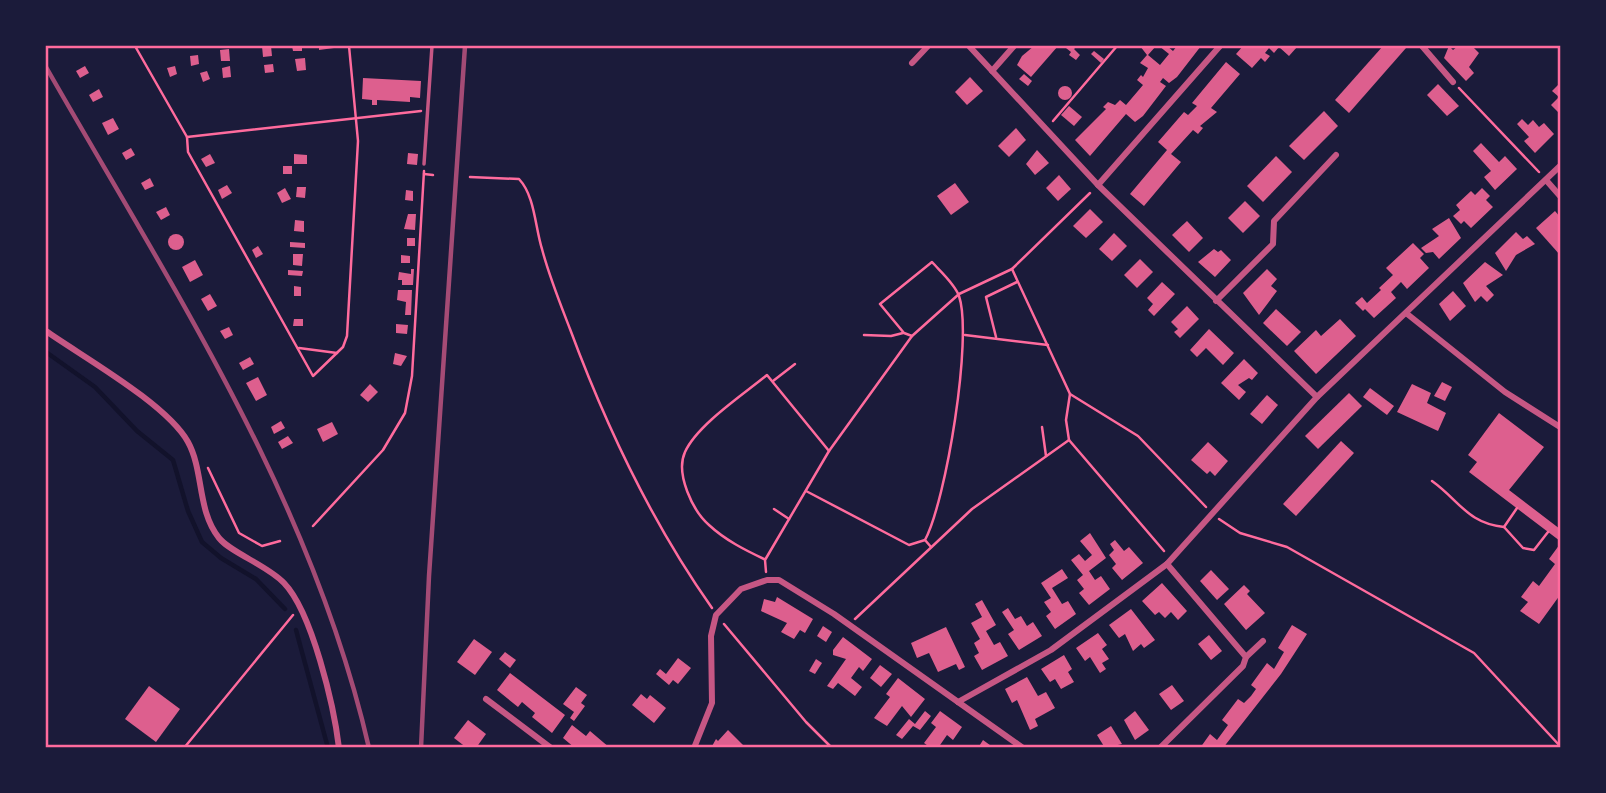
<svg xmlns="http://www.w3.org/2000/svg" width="1606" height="793" font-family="Rubik,sans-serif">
  <rect width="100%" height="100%" fill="#1b1b3a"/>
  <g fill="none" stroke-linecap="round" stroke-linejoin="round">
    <g stroke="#12122b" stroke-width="4.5">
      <path d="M46,352L95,387L137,431L173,460L188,511L202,542L221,558L256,579L285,609"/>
      <path d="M296,630L328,748"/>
    </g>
  </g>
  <g fill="#dd5f8e">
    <path d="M262,46H271L272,56L263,57Z"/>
    <path d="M292,46H302V51H293Z"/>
    <path d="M319,46H333L334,48L319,50Z"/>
    <path d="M1034,46H1058L1031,77L1017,65L1022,56Z"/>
    <path d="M1068,46H1077L1074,49L1080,55L1076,60L1069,55L1071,52L1066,48Z"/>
    <path d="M1140,46H1156L1148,55L1160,65L1169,54L1159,46H1167L1173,51L1177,46H1201L1177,77L1169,83L1163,78L1160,82L1166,86L1143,116L1135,122L1126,114L1090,156L1075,140L1106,109L1103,107L1108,102L1115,105L1120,100L1126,105L1143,85L1137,80L1141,75L1143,77L1148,68L1140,63L1147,55Z"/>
    <path d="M1243,46H1295L1297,47L1289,56L1279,47L1274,53L1269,48L1265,53L1270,56L1265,62L1261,58L1252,68L1236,54Z"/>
    <path d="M1383,46L1406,48L1349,113L1335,100Z"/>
    <path d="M1449,46L1453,50L1458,46H1472L1479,53L1469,67L1474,73L1466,81L1444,58Z"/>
    <path d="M229,49L230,61H221L220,50Z"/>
    <path d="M1094,51L1104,59L1101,63L1091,54Z"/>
    <path d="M198,55L199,64L191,66L190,56Z"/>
    <path d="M305,58L306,70L297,71L295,59Z"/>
    <path d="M1226,62L1240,74L1211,108L1217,112L1200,126L1203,128L1198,134L1193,130L1171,154L1181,162L1144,206L1130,194L1167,150L1158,142L1184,112L1188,115L1197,106L1192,103Z"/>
    <path d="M273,64L274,72L265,73L264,65Z"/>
    <path d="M85,66L89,73L80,78L76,71Z"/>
    <path d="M175,66L177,74L170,77L167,68Z"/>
    <path d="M230,66L231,77L223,78L222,68Z"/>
    <path d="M207,71L210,79L203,82L200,73Z"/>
    <path d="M1024,74L1032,81L1028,86L1019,79Z"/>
    <path d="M970,77L983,91L967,105L955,92Z"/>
    <path d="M363,78L421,81L420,98L410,97V102L377,100V105H372V100L362,99Z"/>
    <path d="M1560,83V109L1558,112L1551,105L1559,97L1552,91Z"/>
    <path d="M1438,84L1459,106L1447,116L1427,95Z"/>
    <circle cx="1065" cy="93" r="7"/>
    <path d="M99,89L103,97L93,102L89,95Z"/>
    <path d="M1069,106L1082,117L1074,126L1061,115Z"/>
    <path d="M1324,111L1338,126L1304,160L1289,146Z"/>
    <path d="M113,118L119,129L108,135L102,123Z"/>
    <path d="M1522,119L1528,125L1533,120L1539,127L1544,123L1554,134L1535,153L1524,141L1529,137L1517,124Z"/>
    <path d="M1016,128L1026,140L1009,157L998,146Z"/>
    <path d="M1481,143L1499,162L1505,156L1517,169L1495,190L1484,177L1491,171L1473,151Z"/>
    <path d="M131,148L135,155L126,160L122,153Z"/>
    <path d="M1037,150L1049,163L1035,175L1026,164Z"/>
    <path d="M408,153L418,154L417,165L407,164Z"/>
    <path d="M210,154L215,163L206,167L201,159Z"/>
    <path d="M294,154L307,155V164H294Z"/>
    <path d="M1276,156L1292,172L1263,202L1247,186Z"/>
    <rect x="283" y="166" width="9" height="8"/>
    <path d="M1059,175L1071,189L1058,201L1046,188Z"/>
    <path d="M150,178L154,186L145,190L141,183Z"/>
    <path d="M955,183L969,202L951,215L937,196Z"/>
    <path d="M227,185L232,193L222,199L218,190Z"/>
    <path d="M297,187H306L305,198L296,197Z"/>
    <path d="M285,188L291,199L282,203L277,193Z"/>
    <path d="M1482,188L1490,196L1486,200L1493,207L1471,228L1464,221L1461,224L1453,216L1460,210L1456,205L1471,191L1475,195Z"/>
    <path d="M406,190L413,191V201L405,200Z"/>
    <path d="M1245,201L1260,216L1243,233L1228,218Z"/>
    <path d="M166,207L170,215L161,220L156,212Z"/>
    <path d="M1090,209L1103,222L1086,238L1073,226Z"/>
    <path d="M1555,211L1560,217V255L1536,228Z"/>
    <path d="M408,214H416L415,230L404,229Z"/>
    <path d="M1449,218L1461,238L1439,259L1433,252L1426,253L1421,248L1439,236L1432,229Z"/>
    <path d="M295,220L304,221V232L294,231Z"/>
    <path d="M1187,221L1203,238L1189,252L1172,235Z"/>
    <path d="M1516,232L1523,239L1527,236L1535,244L1516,255L1506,271L1495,253Z"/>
    <path d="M1114,233L1127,246L1112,261L1099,249Z"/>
    <circle cx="176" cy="242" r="8"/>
    <rect x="407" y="238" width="8" height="8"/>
    <path d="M290,242L305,243V248L290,247Z"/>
    <path d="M1413,243L1424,254L1420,258L1429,268L1407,289L1401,282L1391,292L1396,298L1374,318L1365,309L1363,311L1355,303L1362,297L1367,303L1381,290L1379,288L1393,275L1386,268Z"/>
    <path d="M258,246L263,254L256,258L252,250Z"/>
    <path d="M1214,249L1218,252L1221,250L1231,260L1215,277L1198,262Z"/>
    <path d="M293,254H303L302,266L293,265Z"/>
    <path d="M401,255L410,256V263H401Z"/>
    <path d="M1140,259L1153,272L1137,288L1124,275Z"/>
    <path d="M195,260L203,275L190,282L182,267Z"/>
    <path d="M1485,262L1503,275L1486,286L1494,295L1487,302L1481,296L1475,302L1463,283Z"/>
    <path d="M411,269H414L413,285H402V280H398L399,272L411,274Z"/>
    <path d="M1267,269L1277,279L1271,286L1277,291L1259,315L1243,293Z"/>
    <path d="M288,270L303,271L302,276L288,275Z"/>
    <path d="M1162,282L1175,294L1154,316L1148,310L1153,304L1147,298Z"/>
    <path d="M294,286L301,287V296H294Z"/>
    <path d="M398,290H412L411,315H405L406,302L397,300Z"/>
    <path d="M1453,291L1466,306L1450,321L1439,304Z"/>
    <path d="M210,294L217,306L208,311L201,299Z"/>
    <path d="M1187,306L1199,319L1180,338L1174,332L1178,329L1171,322Z"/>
    <path d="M1276,309L1301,332L1287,346L1263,323Z"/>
    <path d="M294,319H303V326H293Z"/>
    <path d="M1340,319L1356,336L1316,374L1294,351L1316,330L1321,336Z"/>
    <path d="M396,324L408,325L407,334L396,333Z"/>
    <path d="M229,327L233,335L225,339L220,331Z"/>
    <path d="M1209,329L1234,353L1223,365L1206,348L1197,357L1190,350Z"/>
    <path d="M395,353L407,356L401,366L393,364Z"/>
    <path d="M250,357L254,364L243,370L239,363Z"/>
    <path d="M1244,359L1258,373L1252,380L1249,378L1238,385L1246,392L1239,400L1221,383Z"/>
    <path d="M258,377L267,395L256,401L246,383Z"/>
    <path d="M1442,382L1452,387L1445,401L1434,396Z"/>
    <path d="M370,384L378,392L368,402L360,395Z"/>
    <path d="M1412,384L1431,393L1427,403L1446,413L1438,431L1397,412Z"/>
    <path d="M1370,388L1394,406L1387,415L1363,397Z"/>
    <path d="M1349,393L1362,406L1318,449L1305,436Z"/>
    <path d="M1267,395L1278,405L1262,424L1250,414Z"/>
    <path d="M1499,413L1544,447L1509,490L1560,529V541L1469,472L1477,462L1468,455Z"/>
    <path d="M281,421L285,428L274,434L271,427Z"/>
    <path d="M332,422L338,434L323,442L317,429Z"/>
    <path d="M288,436L293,443L282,449L278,442Z"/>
    <path d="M1341,441L1354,453L1296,516L1283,504Z"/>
    <path d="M1208,442L1228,461L1215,476L1210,471L1207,474L1191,460Z"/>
    <path d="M1090,533L1106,558L1089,571L1095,580L1101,576L1110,589L1089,605L1079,593L1084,589L1077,580L1083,575L1071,560L1079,554L1085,561L1092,555L1080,541Z"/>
    <path d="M1115,540L1124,551L1129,547L1143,563L1122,580L1112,568L1116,564L1109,555L1114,550L1110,544Z"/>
    <path d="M1560,544V595L1539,624L1520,611L1528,602L1521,597L1533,581L1539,586L1555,564L1549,559Z"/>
    <path d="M1062,569L1068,578L1052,588L1062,604L1068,601L1076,614L1055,629L1046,616L1051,612L1044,602L1051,598L1041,583Z"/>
    <path d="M1211,570L1229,589L1217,600L1200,581Z"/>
    <path d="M1162,583L1187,611L1178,620L1171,612L1165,618L1159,612L1155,615L1142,601Z"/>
    <path d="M1244,585L1250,591L1247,594L1265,613L1246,630L1224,604Z"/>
    <path d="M777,597L813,619L805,633L800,630L794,639L781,632L787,623L761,611L764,599L775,602Z"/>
    <path d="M982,600L996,625L986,631L994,645L1000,642L1008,656L982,670L974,656L979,653L974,643L980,639L971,623L982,617L975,604Z"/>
    <path d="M1008,608L1015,619L1021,616L1027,626L1033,622L1042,636L1019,650L1008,634L1014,630L1002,612Z"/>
    <path d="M1131,609L1155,640L1144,648L1141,644L1133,651L1125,634L1119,638L1109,625Z"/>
    <path d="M1292,625L1307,634L1281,674L1223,748H1200L1210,734L1217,740L1228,725L1222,720L1238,699L1244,703L1251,696L1256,689L1251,685L1267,663L1274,669L1284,652L1278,648Z"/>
    <path d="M823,626L832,632L826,642L817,636Z"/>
    <path d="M946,627L965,667L959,670L956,664L938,672L929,653L917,658L911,643Z"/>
    <path d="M1098,633L1107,645L1102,649L1109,659L1102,663L1106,669L1100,673L1090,657L1085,661L1076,648Z"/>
    <path d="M1209,635L1222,651L1211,660L1198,644Z"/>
    <path d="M843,637L872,659L863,671L859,667L851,678L862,687L855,696L838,683L833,689L827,686L846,659L833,655V650Z"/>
    <path d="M474,639L492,652L475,675L457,662Z"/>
    <path d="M505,652L516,660L510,668L499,659Z"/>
    <path d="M1064,655L1072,669L1068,672L1074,682L1061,689L1055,679L1050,682L1041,669Z"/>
    <path d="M678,658L691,668L678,684L673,680L669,685L656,674L660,669L666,674Z"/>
    <path d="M816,659L822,663L815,674L809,671Z"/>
    <path d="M880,665L892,674L881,687L870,678Z"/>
    <path d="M510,673L565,715L552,733L532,717L535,713L522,702L518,707L497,690Z"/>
    <path d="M1027,677L1038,696L1046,692L1055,708L1035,719L1038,726L1030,730L1017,700L1012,703L1005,689Z"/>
    <path d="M898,678L925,699L911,717L902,706L887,726L874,718L890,697L886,694Z"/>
    <path d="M1172,685L1184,701L1171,710L1159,694Z"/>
    <path d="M149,686L180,709L156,742L125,719Z"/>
    <path d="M576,687L587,695L581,703L585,706L574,721L570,718L574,712L563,704Z"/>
    <path d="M641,694L647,699L650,695L666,708L654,723L632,705Z"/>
    <path d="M925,711L931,716L920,730L913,726L902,739L896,735L909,719L915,724Z"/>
    <path d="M940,711L962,727L953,740L947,735L938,748H931L924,743L936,727L931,723Z"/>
    <path d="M1135,711L1149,730L1135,740L1124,720Z"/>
    <path d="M468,720L486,734L476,748H467L454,738Z"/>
    <path d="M572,725L586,736L590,731L610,748H575L563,738Z"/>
    <path d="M1111,726L1122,744L1105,748L1097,735Z"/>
    <path d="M728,730L746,748H711L716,739L718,741Z"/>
    <path d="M983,740L994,748H978Z"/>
  </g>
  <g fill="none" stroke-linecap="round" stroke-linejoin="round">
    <g stroke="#ff6b9d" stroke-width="2.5">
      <path d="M135,46L187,137L188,152L313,376L343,347L347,336L358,141L349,46"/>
      <path d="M1459,88L1539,172"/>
      <path d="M1053,121L1117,46"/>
      <path d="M187,137L421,111"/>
      <path d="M424,174L433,175"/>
      <path d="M470,177L519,179C535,196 535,227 542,249C549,276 560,303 570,329C606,426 652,523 712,608"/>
      <path d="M1012,269L1070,394L1138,436L1206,507"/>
      <path d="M864,335L891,336L903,333"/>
      <path d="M965,335L1048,345"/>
      <path d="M912,336L904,333L880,304L932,262C940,271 955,284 959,296C973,337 946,501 925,540L931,547"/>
      <path d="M996,337L986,297L1017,282"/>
      <path d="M299,348L337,353"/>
      <path d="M773,381L795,364"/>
      <path d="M1070,394L1066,420L1069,440L1164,551"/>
      <path d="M1042,427L1046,456"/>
      <path d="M208,468L239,533L262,546L280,541"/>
      <path d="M1432,481C1460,501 1467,523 1504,527L1517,508"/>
      <path d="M806,491L909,545L925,540"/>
      <path d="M774,509L789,519"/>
      <path d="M1219,519L1240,533L1287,547L1474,653L1560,746"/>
      <path d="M313,526L383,450L405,413L412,376L424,171"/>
      <path d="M1504,527L1523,548L1534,550L1548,532"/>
      <path d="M764,559C745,550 725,540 709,525C693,511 675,474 685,452C697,425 744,394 767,375L829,451"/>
      <path d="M766,572L765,560L829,451L912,336L959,294L1012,269L1090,193"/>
      <path d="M855,619L972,509L1069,440"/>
      <path d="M724,624L806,722L832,748"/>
      <path d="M184,748L293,615"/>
    </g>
    <path stroke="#c65784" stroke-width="3.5" d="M424,164L432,46"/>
    <g stroke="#c65784" stroke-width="6">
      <path d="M969,46L1098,185L1317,397"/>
      <path d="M1422,46L1453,82"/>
      <path d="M912,63L928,46"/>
      <path d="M992,71L1014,46"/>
      <path d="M1546,180L1560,196"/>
      <path d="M1098,185L1220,46"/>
      <path d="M1216,301L1273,244L1274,221L1336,155"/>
      <path d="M1406,313L1505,392L1560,427"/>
      <path d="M46,331C83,357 167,404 188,442C204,471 197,511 219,538C231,553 267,565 284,583C312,612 334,706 339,748"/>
      <path d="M1246,657L1263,641"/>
      <path d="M486,699L551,748"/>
      <path d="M958,702L1051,650L1167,564L1317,397L1560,166"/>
      <path d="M694,748L712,703L711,636L716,615L741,589L767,580H779L834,614L1023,748"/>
      <path d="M1160,748L1243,666L1246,657L1167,564"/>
    </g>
    <g stroke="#a44b75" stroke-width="4.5">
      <path d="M46,67C171,286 312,499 369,748"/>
      <path d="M421,748L429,576L465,46"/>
    </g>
  </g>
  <rect width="1606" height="793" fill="none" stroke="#1b1b3a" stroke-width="94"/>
  <rect x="47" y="47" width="1512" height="699" fill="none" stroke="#ff6b9d" stroke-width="2.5"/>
</svg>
